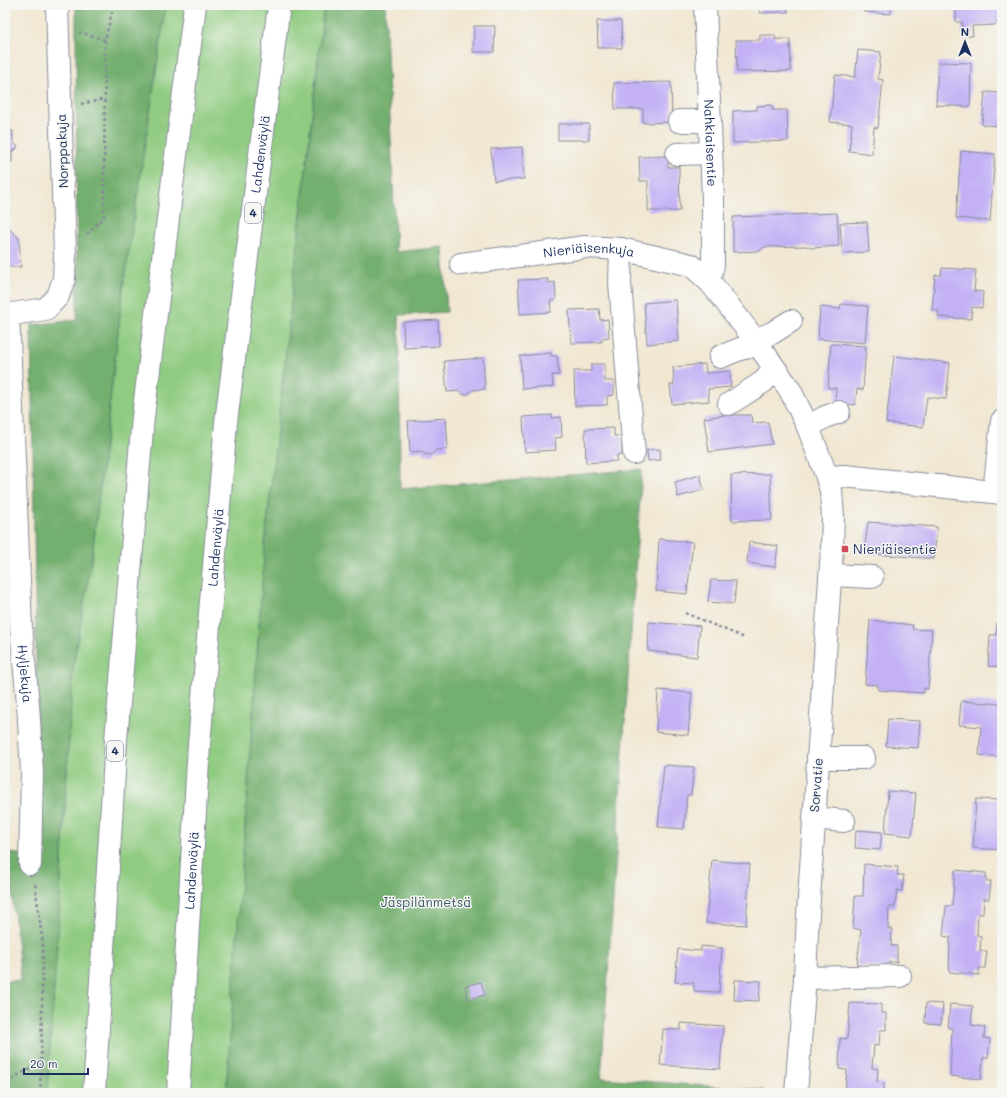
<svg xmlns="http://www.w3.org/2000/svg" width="1007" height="1098" font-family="Mali,sans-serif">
  <rect width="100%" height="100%" fill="#f6f6f2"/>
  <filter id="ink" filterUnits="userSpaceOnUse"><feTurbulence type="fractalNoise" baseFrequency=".025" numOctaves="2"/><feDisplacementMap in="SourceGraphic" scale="8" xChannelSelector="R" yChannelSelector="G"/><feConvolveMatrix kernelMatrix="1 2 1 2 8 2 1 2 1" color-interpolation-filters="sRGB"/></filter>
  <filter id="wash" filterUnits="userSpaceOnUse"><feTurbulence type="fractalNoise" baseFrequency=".012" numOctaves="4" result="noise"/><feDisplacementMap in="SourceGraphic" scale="16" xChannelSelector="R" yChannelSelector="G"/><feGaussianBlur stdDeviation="0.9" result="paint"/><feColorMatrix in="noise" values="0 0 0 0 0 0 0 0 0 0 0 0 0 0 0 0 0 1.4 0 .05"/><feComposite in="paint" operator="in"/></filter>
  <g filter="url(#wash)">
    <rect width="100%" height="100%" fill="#f1e7d2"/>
    <path fill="#8fcb80" stroke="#557d6f" d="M166,5H324L265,543L226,1093H46L58,931L73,666L91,564L123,289Z"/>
    <g fill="#73af6e" stroke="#476f66">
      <path d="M76,5H166L123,289L91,564L73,666L58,931L47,1092H5V981L21,980L8,853L39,856L31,325L77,320Z"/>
      <path d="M324,5H385L396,252L443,247L447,312L399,315L400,489L642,469L601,1078L763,1090V1093H226L265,543Z"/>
    </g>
    <g id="blocks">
      <g fill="#c3b0f5">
        <path d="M760,5H788V12L760,13Z"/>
        <path d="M864,5H891V14L864,12Z"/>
        <path d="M964,5H1002V16L995,25L972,26L973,36H962V22H956V9H964Z"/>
        <path d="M597,21H621L622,48H598Z"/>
        <path d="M474,26H495L494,52H473Z"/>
        <path d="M760,35H775V39H790L791,71L737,72L736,40H760Z"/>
        <path d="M858,50L881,52L878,79L883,80L878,128L874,127L872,154L849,151L852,124L830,122L835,75L855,77Z"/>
        <path d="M938,62L971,63L970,107L936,105Z"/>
        <path d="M671,82L672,122L643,123V109H615L614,83Z"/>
        <path d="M985,92L1002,93V126L982,125Z"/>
        <path d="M772,105V110H787L788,141L733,143V111L757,110V106Z"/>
        <rect x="558" y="124" width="31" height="16"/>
        <path d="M5,131H13V142L18,147L14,151H12V162H5Z"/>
        <path d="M522,147L524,179L494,181L491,149Z"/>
        <path d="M961,151L995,154L990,221L956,218Z"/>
        <path d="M668,156V167H679L680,211H648V181H640L639,157Z"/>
        <path d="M837,213L839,246L812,248L806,246L764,247L760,251L733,252V217Z"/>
        <path d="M867,222L869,252L842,253L840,223Z"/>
        <path d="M5,225L19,238L21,267H5Z"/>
        <path d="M942,268L976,270L974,291L983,292L982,308L972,307L971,319L938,317L939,311L932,310L935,275H941Z"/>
        <path d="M548,279V283L555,282L556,300L550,301L551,312L520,314L518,280Z"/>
        <path d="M676,300L679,341L647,344L644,303Z"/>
        <path d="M841,304L868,306L865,343L818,339L820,307L840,309Z"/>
        <path d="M599,309L600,320L608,319L609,337L602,338V342L571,343L569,310Z"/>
        <path d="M438,320L439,346L404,348L403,322Z"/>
        <path d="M831,344L866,346L863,390L857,389L855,405L835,403L836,388H828Z"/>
        <path d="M551,353V356H557L559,375H552L553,387L522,389L520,356Z"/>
        <path d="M894,356L950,363L946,399L927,397L923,427L886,423Z"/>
        <path d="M483,358L485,389L473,390L468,394L464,395L459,391L447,392L444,361Z"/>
        <path d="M591,364H605V381H614V395L607,396V405L575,406L574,371H591Z"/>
        <path d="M705,364L706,373L730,371L731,387L708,389L709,401L672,404L670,385H674L673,367Z"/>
        <path d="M552,415V418L561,417L562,437L555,438L556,450L525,452L523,417Z"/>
        <path d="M725,415H751L752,423L768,422L772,444L709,452L704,418Z"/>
        <path d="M446,418L448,449L436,450L431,455L424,454L422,451L410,452L408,421Z"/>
        <path d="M614,428V436H622V455H617V461L586,463L585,429Z"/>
        <path d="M660,449L661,460L648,461L647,450Z"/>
        <path d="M770,474L772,520L732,521L731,475Z"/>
        <path d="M700,475L704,490L678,497L675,482Z"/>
        <path d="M868,522L937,527L934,559L864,553Z"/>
        <path d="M659,539L693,542L687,594L656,591Z"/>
        <path d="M749,542L778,546L775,567L747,563Z"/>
        <path d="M711,580L736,581L734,604L708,602Z"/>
        <path d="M870,620L913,625L912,629L932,630L928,689L924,688V693L878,690V685L865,684Z"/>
        <path d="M649,622L700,626L697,657L648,651Z"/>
        <path d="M997,623H1002V667L988,666L990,635H996Z"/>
        <path d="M658,690L692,693L688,735L656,732Z"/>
        <path d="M961,701L1002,704V757L979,755L981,727L959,725Z"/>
        <path d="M888,719L920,721L918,748L886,746Z"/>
        <path d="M664,765L694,767L691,795H687L684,829L658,827Z"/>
        <path d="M888,791L916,793L912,836L885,833Z"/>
        <path d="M976,799L1002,800V850L973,848Z"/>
        <path d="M856,830L882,832L880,850L855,848Z"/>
        <path d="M712,860L750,864L746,925L706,923Z"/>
        <path d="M864,864L898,867L897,875H904L902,891L897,890L895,907H889L888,929H892L891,946H897V962H889V969L857,965L861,930L853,928L855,896H863Z"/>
        <path d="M955,870L986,873V881H991L989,899H984L983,914H978L977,935L981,936L980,951H987L985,968H979V975L949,972L950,937L943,936L946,906H952Z"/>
        <path d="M701,946L722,948L719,992L694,991V983L675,982L678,949L701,951Z"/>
        <path d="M735,980L761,981L759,1001L734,1000Z"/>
        <path d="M481,982L485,995L468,999L465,986Z"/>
        <path d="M850,1003L881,1004V1013H886V1030H880L879,1046L874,1045L872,1068L878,1069L877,1082L884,1083L883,1093H845L847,1070L839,1069L840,1038L847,1039Z"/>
        <path d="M926,1003L943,1004L941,1024L925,1023Z"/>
        <path d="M950,1004L973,1006L971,1025L985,1027L984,1038L990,1039L988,1058H983L981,1079L950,1076L952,1028H948Z"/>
        <path d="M681,1023L723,1026L720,1069L660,1065L663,1029L681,1030Z"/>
      </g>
    </g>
  </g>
  <g filter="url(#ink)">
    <use href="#blocks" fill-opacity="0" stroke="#868b98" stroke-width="1"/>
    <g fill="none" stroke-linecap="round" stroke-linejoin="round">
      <g stroke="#868b98" stroke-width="24">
        <g id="minor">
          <path id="s1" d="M705,5L713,198V265L709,281"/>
          <path d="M679,121H710"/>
          <path d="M677,154L711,153"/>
          <path d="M621,249L620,283L634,453"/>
          <path id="s2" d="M461,264L585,247L621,249L691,265L709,281L722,297L755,340L790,390L808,427L827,477L831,491L833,517L832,548L808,914L805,978L796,1093"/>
          <path id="s3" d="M8,314L21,627L28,704L32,772L30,864"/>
          <path d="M5,315L46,309L58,296L64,279L65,255L57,5"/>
          <path d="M755,340L772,333L791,321"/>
          <path d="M720,357L740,349L758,345"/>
          <path d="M729,404L763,382L775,369"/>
          <path d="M808,427L825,417L839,412"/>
          <path d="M827,477L845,476L1002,493"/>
          <path d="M994,492L1002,421"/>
          <path d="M831,575L872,577"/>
          <path d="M818,758H864"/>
          <path d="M814,818L844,821"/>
          <path d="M805,978L900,976"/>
        </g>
      </g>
      <g stroke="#868b98" stroke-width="24">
        <g id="highway">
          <path d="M94,1093L116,740L143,417L195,5"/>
          <path id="s4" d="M178,1093L199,745L226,422L279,5"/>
        </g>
      </g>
      <g stroke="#868b98" stroke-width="2.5" stroke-dasharray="3 3" stroke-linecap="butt">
        <path d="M79,32L105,40"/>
        <path d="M81,104L105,99"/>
        <path d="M87,234L104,217L105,40L112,12V5"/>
        <path d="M685,613L745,638"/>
        <path d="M5,1089L16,1076L41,1064L43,945L35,884"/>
        <path d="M40,1093L41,1064"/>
      </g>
      <use href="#minor" stroke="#fff" stroke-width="22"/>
      <use href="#highway" stroke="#fff" stroke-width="22"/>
    </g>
  </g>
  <rect fill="#d1495b" stroke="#f6f6f2" stroke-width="1.5" x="841" y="545" width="8" height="8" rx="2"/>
  <g text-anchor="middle" stroke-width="3" stroke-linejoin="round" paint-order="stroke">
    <g fill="#f6f6f2" stroke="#5d6b8a" stroke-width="1">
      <rect x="245" y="203" width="16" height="20" rx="3"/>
      <rect x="107" y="741" width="16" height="20" rx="3"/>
    </g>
    <g font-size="12" font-weight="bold" fill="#1b2f5e">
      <text x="253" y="217">4</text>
      <text x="115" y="755">4</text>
    </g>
    <g font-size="13" fill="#1b2f5e" stroke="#f6f6f2">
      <text dy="5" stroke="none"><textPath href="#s1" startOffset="138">Nahkiaisentie</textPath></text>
      <text transform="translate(62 151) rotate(-92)" y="5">Norppakuja</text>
      <text dy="5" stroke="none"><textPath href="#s4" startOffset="943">Lahdenväylä</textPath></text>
      <text dy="5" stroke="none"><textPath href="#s2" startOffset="129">Nieriäisenkuja</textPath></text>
      <text dy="5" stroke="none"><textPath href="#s4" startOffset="547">Lahdenväylä</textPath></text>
      <text dy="5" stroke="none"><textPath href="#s3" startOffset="360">Hyljekuja</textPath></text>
      <text transform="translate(816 785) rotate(-86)" y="5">Sorvatie</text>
      <text dy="5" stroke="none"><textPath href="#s4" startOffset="223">Lahdenväylä</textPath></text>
    </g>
    <g font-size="13" fill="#1b2f5e" stroke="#f6f6f2" text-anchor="start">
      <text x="853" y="554">Nieriäisentie</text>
    </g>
    <g font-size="13" fill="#385666" stroke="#f6f6f2">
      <text x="426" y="907">Jäspilänmetsä</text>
    </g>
  </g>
  <rect width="1007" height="1098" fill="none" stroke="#f6f6f2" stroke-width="20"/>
  <g transform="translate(965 42)" stroke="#f6f6f2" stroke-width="3" paint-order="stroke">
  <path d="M0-3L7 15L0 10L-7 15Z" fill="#1b2f5e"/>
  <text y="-6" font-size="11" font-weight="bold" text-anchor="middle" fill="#1b2f5e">N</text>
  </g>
  <path d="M24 1068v6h64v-6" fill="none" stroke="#1b2f5e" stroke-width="2"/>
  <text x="30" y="1068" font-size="12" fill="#1b2f5e" stroke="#f6f6f2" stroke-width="3" paint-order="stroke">20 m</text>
</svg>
